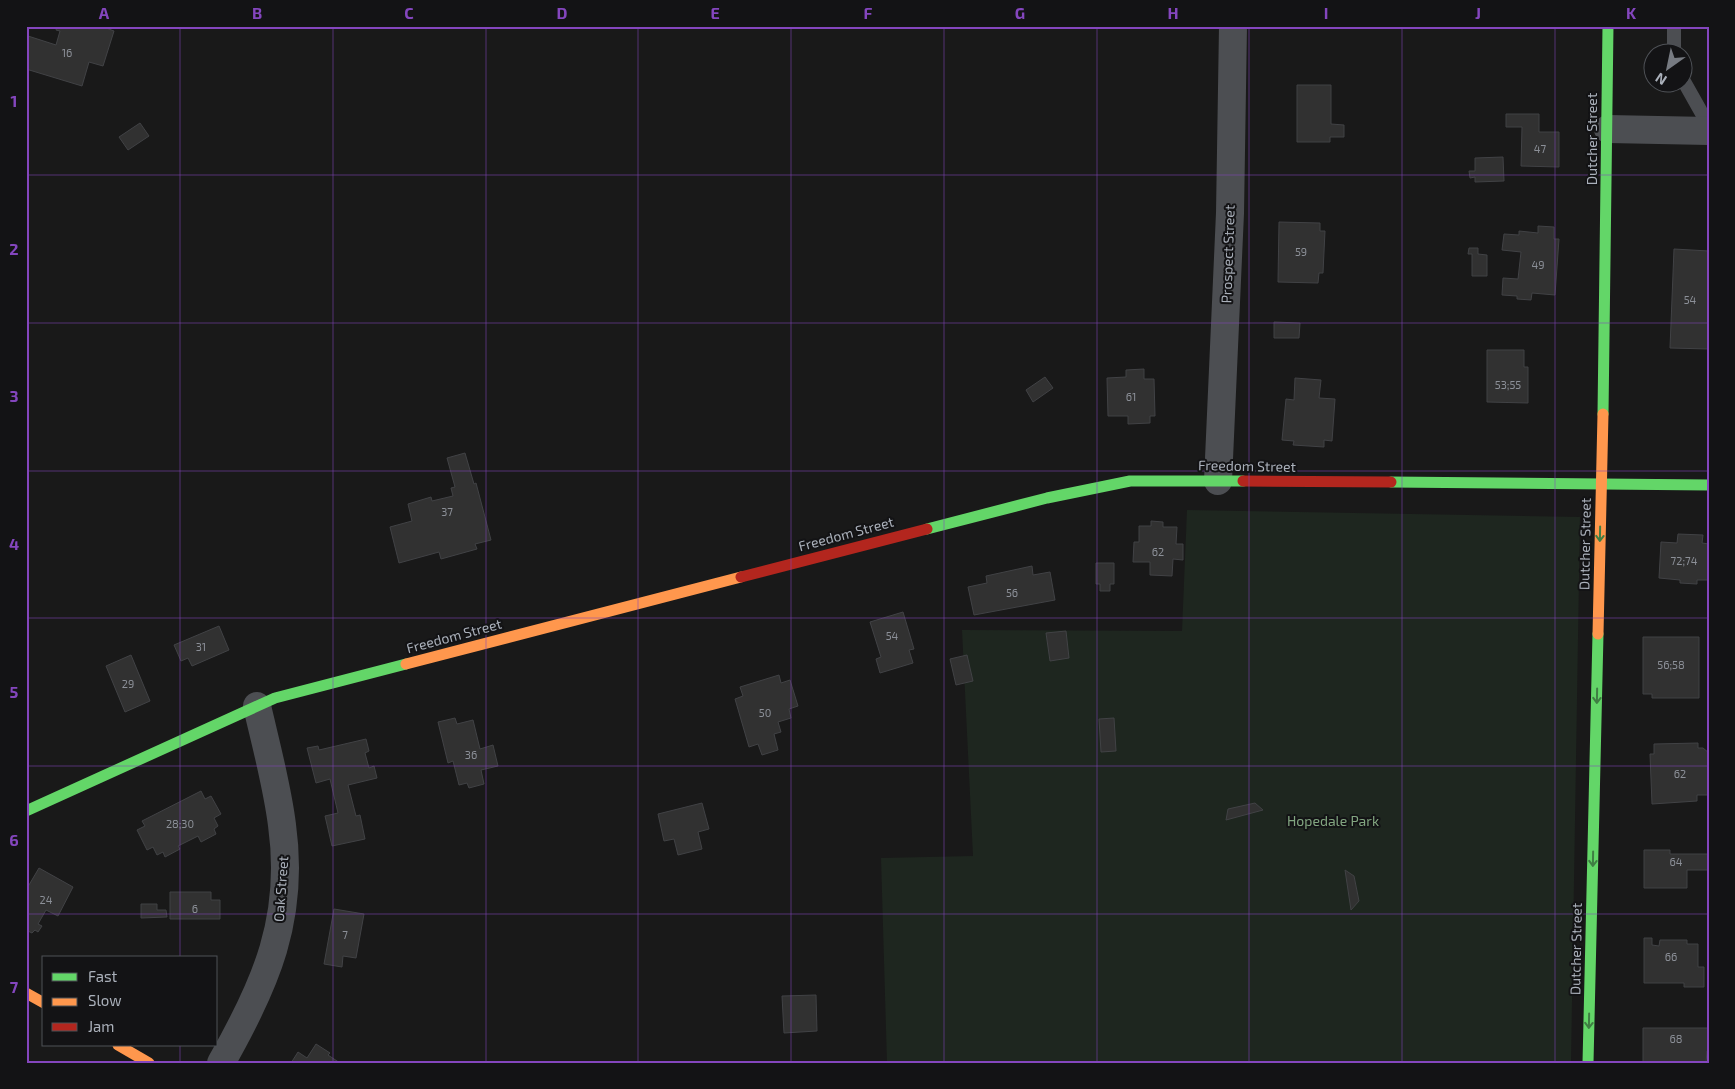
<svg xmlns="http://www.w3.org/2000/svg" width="1735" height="1089" font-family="'Exo 2',sans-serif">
  <rect width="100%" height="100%" fill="#191919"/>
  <path fill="#1e261f" d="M1187,510L1580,517L1571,1063H887L881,858L973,856L962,630L1182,631Z"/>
  <g fill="#313131" stroke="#414245">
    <path d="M57,26H101L114,31L103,66L89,62L82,86L26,69V42L28,36L56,45L60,31L56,30Z"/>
    <path d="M1297,85H1331V124L1344,125V137H1330V142H1297Z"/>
    <path d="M1506,114H1539V132H1559V167L1521,166L1522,127H1506Z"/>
    <path d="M140,123L149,136L128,150L119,137Z"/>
    <path d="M1503,157L1504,181L1475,182V177L1470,178L1469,171H1475V158Z"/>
    <path d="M1279,222L1320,223V231H1325L1323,273H1319L1318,283L1278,282Z"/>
    <path d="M1538,226L1554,227V239H1559L1555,295L1532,293L1531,300L1517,299V296L1502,295L1503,278L1518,279L1521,252L1502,250L1504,234L1519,235V231L1538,233Z"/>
    <path d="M1469,248H1478V254L1487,255V276H1472V254H1468Z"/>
    <path d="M1674,249L1709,251V349L1670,348Z"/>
    <path d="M1274,322L1300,323L1299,338H1274Z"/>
    <path d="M1487,350H1524V367H1528V403L1487,402Z"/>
    <path d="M1144,369V379H1154L1155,416H1150V423L1128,424V416H1108L1107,378L1126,377V370Z"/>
    <path d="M1045,377L1053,388L1033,402L1026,390Z"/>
    <path d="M1295,378L1321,380L1319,398L1335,399L1332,441L1324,440V447L1293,445L1294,441L1282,440L1286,399L1294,400Z"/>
    <path d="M465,453L474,484L476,483L491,540L475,544L477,549L441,559L439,552L399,563L390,527L412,521L408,504L431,497L432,501L453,496L451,488L455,487L447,458Z"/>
    <path d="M1151,521L1163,522V527H1177L1176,544H1183V560L1173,559L1172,576L1150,575V562H1133L1134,542H1139V526H1151Z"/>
    <path d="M1678,534L1703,535L1702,543L1709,544V580H1697V584L1680,583V580L1659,578L1661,542L1677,543Z"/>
    <path d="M1096,563H1114V584H1110V591H1100V584H1096Z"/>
    <path d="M1032,566L1033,575L1050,572L1055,600L974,615L968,587L987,583L986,576Z"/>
    <path d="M903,612L914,649L909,650L913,663L880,673L876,659L881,657L870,622Z"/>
    <path d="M219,626L229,650L192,666L188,658L181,661L174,645Z"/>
    <path d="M1066,631L1069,658L1050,661L1046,633Z"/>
    <path d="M1643,637H1699V698H1652V694H1643Z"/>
    <path d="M131,655L150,701L125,712L106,666Z"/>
    <path d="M967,655L973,681L956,685L950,659Z"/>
    <path d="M779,675L781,683L790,680L798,706L789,709L791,718L778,722L781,732L774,734L778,750L762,755L758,744L749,747L735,699L743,696L740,687Z"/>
    <path d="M455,718L457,724L473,720L480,749L493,745L498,766L481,770L484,784L469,788L467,783L459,785L453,761L448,763L438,722Z"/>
    <path d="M1114,718L1116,751L1101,752L1099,719Z"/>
    <path d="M366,739L369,751L365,753L369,768L374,766L377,778L348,785L356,816L360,815L365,839L332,846L325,816L338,813L330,779L316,783L307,748L318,746L319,750Z"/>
    <path d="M1698,743V748H1703L1709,753V795H1697V801L1652,804L1650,754H1654V744Z"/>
    <path d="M201,791L205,799L211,796L221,814L214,818L218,826L214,829L216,834L201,842L198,836L178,846L180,849L165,857L163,852L157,855L153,847L147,850L137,830L145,826L142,821Z"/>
    <path d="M702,803L709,829L698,832L702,849L678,855L674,839L664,841L658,814Z"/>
    <path d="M1255,803L1263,810L1226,820L1228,809Z"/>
    <path d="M1644,850H1670V854H1709V870H1687V888H1644Z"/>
    <path d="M39,868L73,887L58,916L46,910L38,924L42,926L38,932L35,930L32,933L26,930V890Z"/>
    <path d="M1345,870L1354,876L1359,901L1351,910Z"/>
    <path d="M170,892H211V900H220V919H170Z"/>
    <path d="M141,904H157V910H166L167,917L141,918Z"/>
    <path d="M334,909L364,914L356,958L343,956L342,967L324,964Z"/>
    <path d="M1644,938H1652V945L1659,946L1660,940H1687V944H1698V967H1704V987H1684V983H1644Z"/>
    <path d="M816,995L817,1031L784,1033L782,996Z"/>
    <path d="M1643,1028H1709V1051H1707L1706,1063H1643Z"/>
    <path d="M316,1044L330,1053L328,1055L340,1063H291L298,1052L307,1058Z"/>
  </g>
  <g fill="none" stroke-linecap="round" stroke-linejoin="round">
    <g stroke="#4c4e52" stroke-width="14">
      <path d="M1674,52V26"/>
      <path d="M1682,78L1709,126"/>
    </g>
    <g stroke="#4c4e52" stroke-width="28">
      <path d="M1608,129L1709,131"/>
      <path d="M1218,481L1230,213L1233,26"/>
      <path d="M221,1063C266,984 295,918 282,825C277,785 266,745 257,706"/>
    </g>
    <g stroke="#63d668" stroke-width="11">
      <path d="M1603,414L1608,26"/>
      <path d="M1391,482L1709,485"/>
      <path d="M927,529L1047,498L1130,481H1243"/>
      <path d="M26,811L275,698L406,664"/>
      <path d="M1588,1063L1598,634"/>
    </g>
    <g stroke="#ff974d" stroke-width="11">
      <path d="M1598,634L1603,414"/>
      <path d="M406,664L741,577"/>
      <path d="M26,993L44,1003"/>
      <path d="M118,1045L149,1063"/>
    </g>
    <g stroke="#b3261e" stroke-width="11">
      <path d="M1243,481L1391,482"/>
      <path d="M741,577L927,529"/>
    </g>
  </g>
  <defs><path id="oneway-shaft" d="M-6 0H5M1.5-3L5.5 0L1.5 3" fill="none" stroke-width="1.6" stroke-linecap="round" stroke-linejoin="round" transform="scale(1.25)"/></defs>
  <g stroke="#3f7e43">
    <use href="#oneway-shaft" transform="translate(1600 534) rotate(91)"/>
    <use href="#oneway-shaft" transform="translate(1597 696) rotate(91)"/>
    <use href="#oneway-shaft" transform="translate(1593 859) rotate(91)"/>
    <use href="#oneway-shaft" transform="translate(1589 1021) rotate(91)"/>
  </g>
  <path fill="none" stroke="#8446be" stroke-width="1" stroke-opacity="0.55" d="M180,26V958M333,26V1063M486,26V1063M638,26V1063M791,26V1063M944,26V1063M1097,26V1063M1249,26V1063M1402,26V1063M1555,26V1063M26,175H1709M26,323H1709M26,471H1709M26,618H1709M26,766H1709M26,914H1709M180,1045V1063"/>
  <g text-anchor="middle" stroke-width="4" stroke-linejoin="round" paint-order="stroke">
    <g font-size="11" fill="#8c9098">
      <text x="67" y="57">16</text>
      <text x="1540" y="153">47</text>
      <text x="1301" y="256">59</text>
      <text x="1538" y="269">49</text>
      <text x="1690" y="304">54</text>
      <text x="1508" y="389">53;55</text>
      <text x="1131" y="401">61</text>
      <text x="447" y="516">37</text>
      <text x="1158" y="556">62</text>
      <text x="1684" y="565">72;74</text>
      <text x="1012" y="597">56</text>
      <text x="892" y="640">54</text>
      <text x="201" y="651">31</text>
      <text x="1671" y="669">56;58</text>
      <text x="128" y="688">29</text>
      <text x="765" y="717">50</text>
      <text x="471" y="759">36</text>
      <text x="1680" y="778">62</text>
      <text x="180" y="828">28;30</text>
      <text x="1676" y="866">64</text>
      <text x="46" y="904">24</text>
      <text x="195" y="913">6</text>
      <text x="345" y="939">7</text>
      <text x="1671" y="961">66</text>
      <text x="1676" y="1043">68</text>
    </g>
    <g font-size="14" fill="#aab0ba" stroke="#131315">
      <text transform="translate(1592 139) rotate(-90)" y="5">Dutcher Street</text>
      <text transform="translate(1228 254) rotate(-88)" y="5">Prospect Street</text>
      <text transform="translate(1247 466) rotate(1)" y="5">Freedom Street</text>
      <text transform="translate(846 534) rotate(-15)" y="5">Freedom Street</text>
      <text transform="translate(1585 544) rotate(-89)" y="5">Dutcher Street</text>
      <text transform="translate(454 636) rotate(-15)" y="5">Freedom Street</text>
      <text transform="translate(281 889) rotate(-86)" y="5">Oak Street</text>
      <text transform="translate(1576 949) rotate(-89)" y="5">Dutcher Street</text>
    </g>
    <g font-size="14" fill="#82a580" stroke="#131315">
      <text x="1333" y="826">Hopedale Park</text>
    </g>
  </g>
  <rect width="1735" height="1089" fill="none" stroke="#131315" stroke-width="55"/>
  <rect x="42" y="956" width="175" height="90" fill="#131315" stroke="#4f5257"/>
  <rect x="52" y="973" width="25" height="8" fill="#63d668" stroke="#4f5257"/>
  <text x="88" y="982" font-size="15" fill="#aab0ba">Fast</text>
  <rect x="52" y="998" width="25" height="8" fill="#ff974d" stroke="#4f5257"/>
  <text x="88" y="1006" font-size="15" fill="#aab0ba">Slow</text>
  <rect x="52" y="1023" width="25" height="8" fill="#b3261e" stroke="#4f5257"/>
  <text x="88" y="1032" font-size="15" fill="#aab0ba">Jam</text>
  <g transform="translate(1668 68) rotate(213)"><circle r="24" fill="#131315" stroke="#4f5257"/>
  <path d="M0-4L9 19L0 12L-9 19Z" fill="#777b82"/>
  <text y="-8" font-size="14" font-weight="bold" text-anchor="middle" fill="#aab0ba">N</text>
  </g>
  <rect x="28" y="28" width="1680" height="1034" fill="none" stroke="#8446be" stroke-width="2"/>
  <g font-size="16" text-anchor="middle" font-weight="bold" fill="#8446be">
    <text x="104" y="19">A</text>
    <text x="257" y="19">B</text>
    <text x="409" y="19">C</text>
    <text x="562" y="19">D</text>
    <text x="715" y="19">E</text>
    <text x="868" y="19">F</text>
    <text x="1020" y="19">G</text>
    <text x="1173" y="19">H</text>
    <text x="1326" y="19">I</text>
    <text x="1478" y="19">J</text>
    <text x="1631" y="19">K</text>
    <text x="14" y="107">1</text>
    <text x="14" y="255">2</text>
    <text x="14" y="402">3</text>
    <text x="14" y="550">4</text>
    <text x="14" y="698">5</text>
    <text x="14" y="846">6</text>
    <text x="14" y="993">7</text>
  </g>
</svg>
